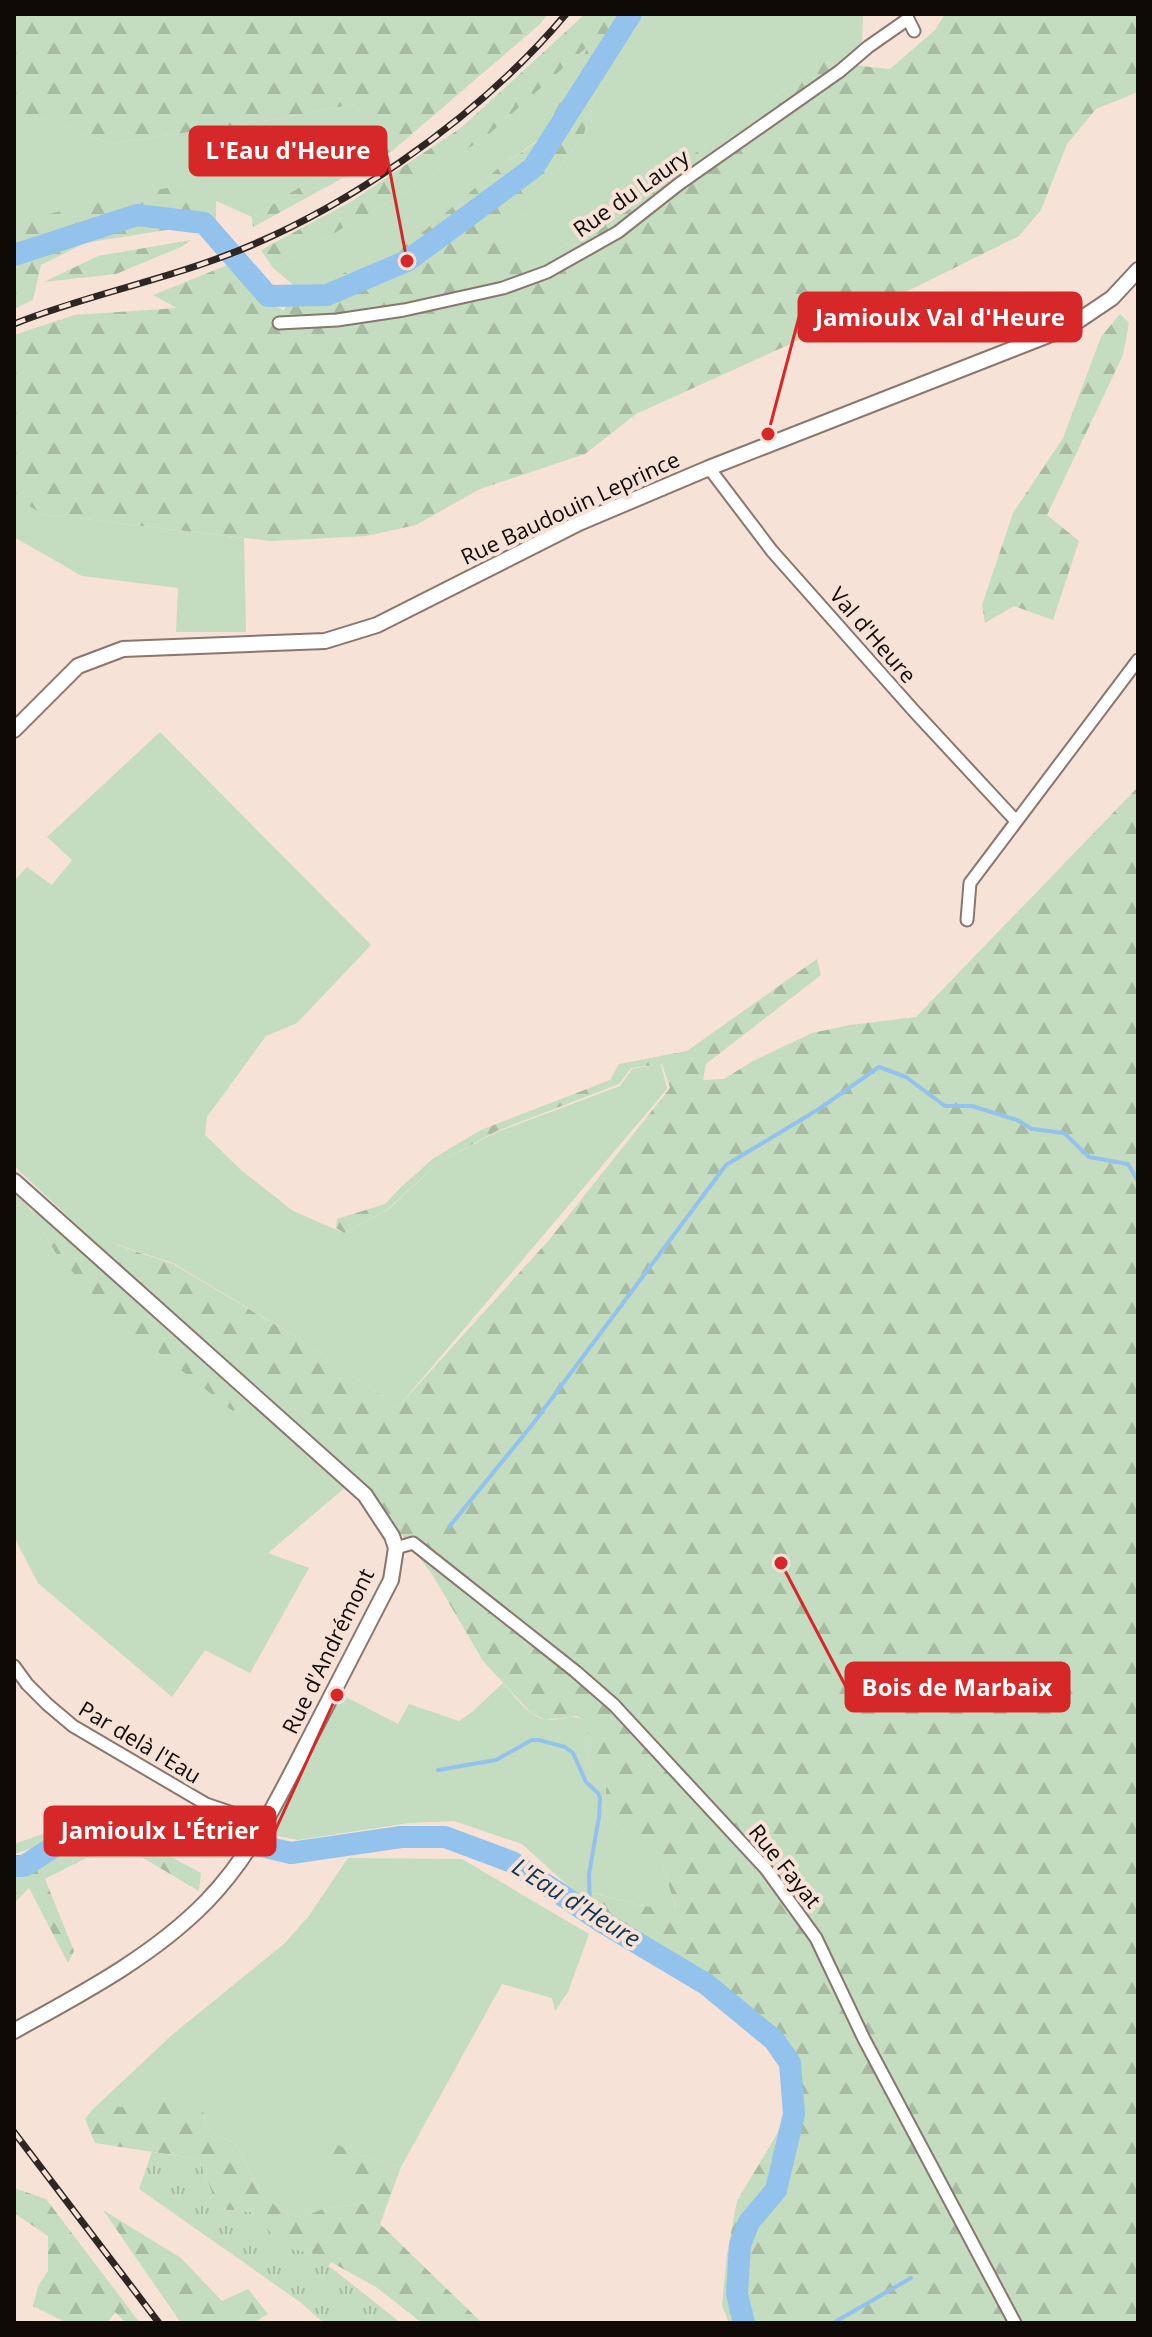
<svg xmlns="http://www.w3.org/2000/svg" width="1152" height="2337" font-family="'Open Sans',sans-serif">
  <defs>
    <pattern id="forest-firs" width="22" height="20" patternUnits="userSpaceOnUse" patternTransform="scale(2)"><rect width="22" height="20" fill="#c4dcbf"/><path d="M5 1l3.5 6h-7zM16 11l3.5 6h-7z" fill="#a7bba3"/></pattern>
    <pattern id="park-tufts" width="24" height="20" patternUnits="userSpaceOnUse" patternTransform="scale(2)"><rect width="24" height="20" fill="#c4dcbf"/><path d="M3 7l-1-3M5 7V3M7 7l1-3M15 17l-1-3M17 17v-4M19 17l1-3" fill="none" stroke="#a7bba3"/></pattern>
  </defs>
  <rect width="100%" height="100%" fill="#f7e2d8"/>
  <g fill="#c4dcbf">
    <path d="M653,14H863L862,44L846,64L824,62L533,268L489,228L526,215L584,134L604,58Z"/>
    <path d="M591,43L541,138L501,166L412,242L303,293L273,268L408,191L489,134Z"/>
    <path d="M354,104L385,134L252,217L181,185L14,225V125L37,116L110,144L283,118Z"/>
    <path d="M14,497L42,514L244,538L246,632H176L178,588L82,576L14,537Z"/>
    <path d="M160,732L371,945L297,1023L266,1036L207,1117L205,1135L241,1170L293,1211L344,1233L389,1209L439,1162L497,1132L620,1086L632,1069L661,1064L667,1089L398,1407L298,1338L173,1263L115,1244L114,1253L108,1254L14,1166V881L27,867L52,885L72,860L47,837Z"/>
    <path d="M14,1190L30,1209L55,1252L241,1406L256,1403L348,1485L268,1553L309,1568L250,1673L205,1650L172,1697L38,1583L16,1541L14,1542Z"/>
    <path d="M503,1683C515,1696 529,1719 549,1720C565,1720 571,1712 587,1722L589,1769L607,1779L604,1814L662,1863L676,1910L643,1906L593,1893L577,1894L522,1844L454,1821L409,1823L298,1840L268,1834L267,1829L340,1694L398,1724L409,1704L459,1721L472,1712Z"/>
    <path d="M348,1858L462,1859L589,1934L568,1992L555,2011L552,1998L502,1984L401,2167L357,2154L321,2138V2158L368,2203L325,2208L300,2218L278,2209L256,2183L235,2143L209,2132L202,2110C165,2107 129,2105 92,2110L173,2034L284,1944L308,1917Z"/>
  </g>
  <g fill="url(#forest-firs)">
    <path d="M14,14H548L539,25L392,151L253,227L252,217L385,134L354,104L283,118L110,144L37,116L14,125Z"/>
    <path d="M585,14H653L604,58L584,134L526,215L490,228L533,268L824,62L890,69L935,30L945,14H1138V92L1096,109L1067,144L1041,210L1019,236L916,287L636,414L585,454L480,489L416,525L366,536L271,541L42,514L14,497V335L74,315L177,308L153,295L230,264L263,298L284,311L292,284L303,292L411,242L501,166L541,139L589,45L489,134L408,191L273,268L261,250L352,201L462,127Z"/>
    <path d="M181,185L216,200V222L85,243L41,265L33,300L14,309V225L76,206Z"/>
    <path d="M191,240L181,247L116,274L44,282L98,256Z"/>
    <path d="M1120,314L1129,323L1123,355L1047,515L1079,541L1053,620L1014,606L985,623L982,605L1013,513L1063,438L1101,337Z"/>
    <path d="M1138,787V2323H729L722,2305L727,2254L737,2201L777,2134L783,2119L785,2091L779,2064L759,2017L676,1956L544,1896L592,1893L643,1906L676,1909L662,1863L604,1814L607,1779L589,1769L587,1722L577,1716L546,1720L531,1713L483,1661L432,1574L352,1471L266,1401L241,1406L233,1411L110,1314L55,1252L30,1209L48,1220L95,1259L114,1253V1244L173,1264L298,1338L398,1407L549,1240L670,1088L662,1064L631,1068L619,1084L497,1131L439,1162L388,1209L344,1233L336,1228L337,1219L385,1204L402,1186L434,1158L481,1130L610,1080L619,1064L687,1051L817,959L821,975L706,1064L703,1080L724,1079L753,1061L812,1033L850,1025L916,1017Z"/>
    <path d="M109,1814L173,1819L176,1825H103L14,1854V1844L79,1821Z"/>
    <path d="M128,1834L201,1873L199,1891L123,1846L94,1854L45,1879L74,1951L68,1963L29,1888L14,1903V1861L43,1858L77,1841Z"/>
    <path d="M172,2092L202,2110L209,2132L235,2143L256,2183L278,2209L300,2218L325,2208L367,2203L321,2158V2137L357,2154L401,2167L380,2224L482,2323H422L376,2287L318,2255L286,2249L250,2212L218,2209L199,2159L95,2143L85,2119L92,2110L118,2107L155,2106Z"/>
    <path d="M14,2188L46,2199L140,2323H126L115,2312L107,2323H67L33,2306L38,2286L48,2271V2236L14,2213Z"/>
    <path d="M103,2210L181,2258L222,2301L248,2289L268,2314L253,2323H181Z"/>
  </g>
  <path fill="url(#park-tufts)" d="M152,2152L199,2159L218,2209L250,2212L286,2248L318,2255L331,2262L329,2266L401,2323H324L300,2302L139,2189Z"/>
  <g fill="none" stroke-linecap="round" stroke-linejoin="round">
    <g stroke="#93c3ec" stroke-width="4">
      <path d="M449,1527L532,1425L726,1165L819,1109L879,1067L906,1077L945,1106H972L1017,1120L1032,1129L1064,1133L1089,1157L1128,1164L1138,1181"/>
      <path d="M438,1770L496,1760L532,1740H539L565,1747L573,1753L586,1782L598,1793L600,1798L599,1817L589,1874L590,1914"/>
      <path d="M833,2323L911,2278"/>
    </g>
    <g stroke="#93c3ec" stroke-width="22">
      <path d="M14,255L137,215L204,223L268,296L327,295L407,261L533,168L631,14"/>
      <path d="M14,1866H24L71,1836L127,1830L221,1837L291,1853L401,1837H445L512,1862L602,1922L706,1984L774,2040L790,2063L794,2114L776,2190L749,2222L740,2245L737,2294L744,2323"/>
    </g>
    <g stroke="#89776e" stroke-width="15">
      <g id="minor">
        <path d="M279,323L337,320L404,310L503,288L547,272L618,232L679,184L840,71L868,47L908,19L914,31"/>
        <path d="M709,468L772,551L914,711L1016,821"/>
        <path d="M967,920L970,883L1138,660"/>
        <path d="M396,1548L413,1543L575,1671L614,1705L766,1869L816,1938L864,2039L1015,2323"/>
        <path d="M14,1666L27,1684L47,1704L73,1726L206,1804L265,1824"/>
      </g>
    </g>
    <g stroke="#89776e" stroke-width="18">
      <g id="tertiary">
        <path d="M14,730L78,666L123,649L325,641L377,625L579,523L709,468L1069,327L1112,298L1138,270"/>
        <path d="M14,1181L365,1495L392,1536L396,1548L391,1580C363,1635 335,1689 307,1743C278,1799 251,1856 206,1902C152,1957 81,1994 14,2031"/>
      </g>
    </g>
    <use href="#minor" stroke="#fff" stroke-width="11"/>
    <use href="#tertiary" stroke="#fff" stroke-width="14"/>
    <g stroke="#2e2622" stroke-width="7">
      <g id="rail">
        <path d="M14,324C76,299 142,285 205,263C335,219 478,119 566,14"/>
        <path d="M14,2132L159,2323"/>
      </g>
    </g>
    <use href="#rail" stroke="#f7e2d8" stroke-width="4" stroke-dasharray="12" stroke-linecap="butt"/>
  </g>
  <g text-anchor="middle" stroke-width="8" stroke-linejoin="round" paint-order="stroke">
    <g font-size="22" fill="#100a07" stroke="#f7e2d8">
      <text transform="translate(631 193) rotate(-35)" y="8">Rue du Laury</text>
      <text transform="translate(570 508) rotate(-25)" y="8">Rue Baudouin Leprince</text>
      <text transform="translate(873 635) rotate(49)" y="8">Val d'Heure</text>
      <text transform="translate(328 1651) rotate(-64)" y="8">Rue d'Andrémont</text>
      <text transform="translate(140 1742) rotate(31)" y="8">Par delà l'Eau</text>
      <text transform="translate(785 1866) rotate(51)" y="8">Rue Fayat</text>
    </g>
    <g font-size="24" font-style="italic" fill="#113651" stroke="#f7e2d8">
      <text transform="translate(576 1903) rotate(32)" y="8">L'Eau d'Heure</text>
    </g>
  </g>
  <path fill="none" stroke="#d62828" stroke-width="3" d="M407 261L386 151M768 434L799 317M781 1563L846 1687M337 1695L275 1831"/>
  <g fill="#d62828" stroke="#f7e2d8" stroke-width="3">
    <circle cx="407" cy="261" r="8"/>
    <circle cx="768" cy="434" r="8"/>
    <circle cx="781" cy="1563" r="8"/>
    <circle cx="337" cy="1695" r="8"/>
  </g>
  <g fill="#d62828" stroke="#d62828" stroke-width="3">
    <rect x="190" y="127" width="196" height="48" rx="8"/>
    <rect x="799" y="293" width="282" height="48" rx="8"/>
    <rect x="846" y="1663" width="223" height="48" rx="8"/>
    <rect x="45" y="1807" width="230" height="48" rx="8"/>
  </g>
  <g font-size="24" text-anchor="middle" font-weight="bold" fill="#fff">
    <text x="288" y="159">L'Eau d'Heure</text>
    <text x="940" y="326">Jamioulx Val d'Heure</text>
    <text x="957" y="1696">Bois de Marbaix</text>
    <text x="160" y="1839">Jamioulx L'Étrier</text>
  </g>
  <rect width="1152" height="2337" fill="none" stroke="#100a07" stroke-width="32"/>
</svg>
